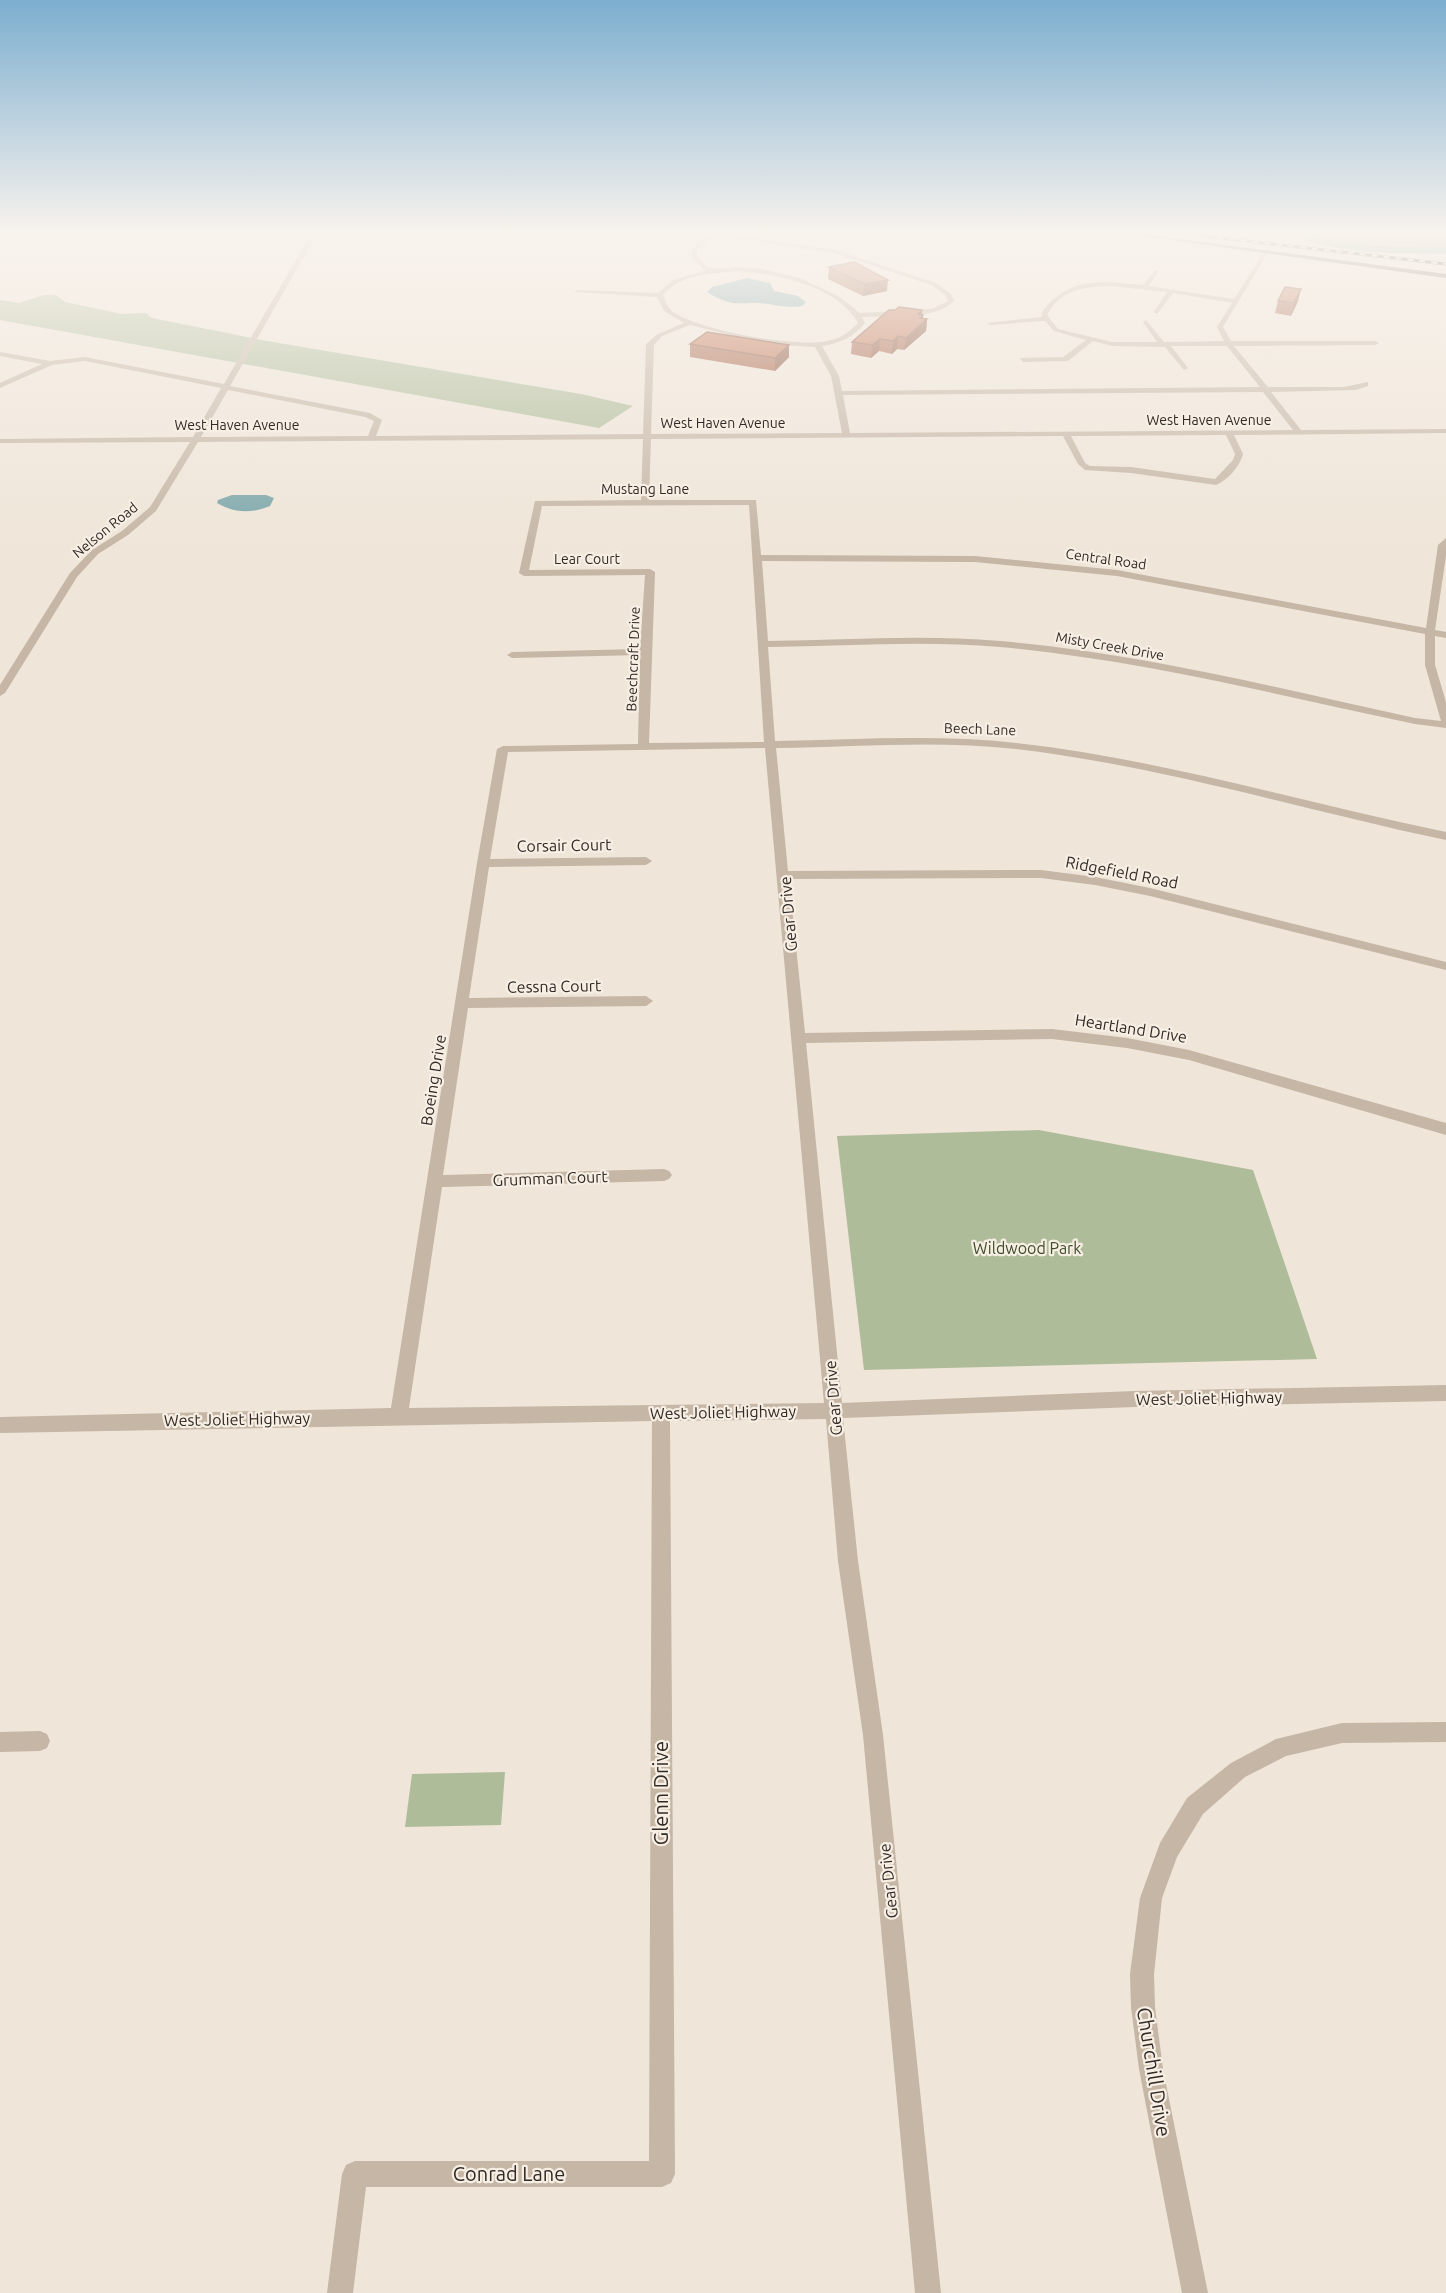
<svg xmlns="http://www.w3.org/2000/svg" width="1446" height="2293" font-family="Ubuntu,sans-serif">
  <rect width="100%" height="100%" fill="#efe5d8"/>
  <g fill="#afbc9a">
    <path d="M1316,232H1446V248L1364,245L1314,237Z"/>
    <path d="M44,295H56L65,302L122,314L146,313L152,318L267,341L581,394L633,406L599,428L0,320V300L19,303Z"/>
    <path d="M1039,1130L1253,1170L1317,1359L864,1370L837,1136Z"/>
    <path d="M505,1772L501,1825L405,1827L412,1774Z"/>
  </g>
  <g fill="#7aa5a9">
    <path d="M1303,232H1318L1315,237L1364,245L1446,248V254C1404,253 1335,255 1299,236Z"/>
    <path d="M747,278L770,283L774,291L798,296L806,302L802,306C790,308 781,306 768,304C741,300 735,310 707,292L712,287Z"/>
    <path d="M232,495H266L274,498L270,506C251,514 234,513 217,503L218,500Z"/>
  </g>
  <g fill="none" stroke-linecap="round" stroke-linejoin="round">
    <g fill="#c5b6a5" fill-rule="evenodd">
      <path d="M75,232H300L77,235Z"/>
      <path d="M312,232H318L230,386L370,413L382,420L376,436L643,434L646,344L658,334L684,323L664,311L657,297L574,292L577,290L658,293L673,280L707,270L703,269L691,256L692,249L708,235L703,234V232H719L836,250L936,283L951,294L954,301C936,320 888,316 862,317L865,323C853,337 841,343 822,346L839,376L842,391L1260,387L1227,346H1171L1188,368L1184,370L1165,347L1112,346L1093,341L1068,361L1023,362L1020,358L1063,357L1086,340L1054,331L1045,321L990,325L987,323L1042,317V312C1069,276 1102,281 1143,285L1155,270L1158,272L1149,286L1234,299L1266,249H1270L1223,327L1231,341H1375L1379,343L1375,345L1234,346L1268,387H1344L1368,382V386L1356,390L1271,392L1301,430L1446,429V433L1234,435L1243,454C1240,466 1228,480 1216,485L1131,473L1085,470L1078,464L1063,436L651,439L649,500H756L761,555L975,556L1117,570L1426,628L1438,545L1446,538V556L1435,630L1446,632V638L1435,636V665L1446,702V728L1415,724C1278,695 1140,660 1000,647C923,640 845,646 768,647L775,741C855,740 936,734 1016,743C1162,759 1303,803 1446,832V840C1303,810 1162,766 1016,749C937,740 855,747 776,748L788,871L1041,870L1095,877L1150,888L1446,962V970L1150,896L1095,885L1041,878L789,879L805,1033L1052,1029L1127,1038L1189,1050L1446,1123V1135L1189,1060L1127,1048L1052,1039L806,1043L842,1403L1135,1391L1446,1385V1401L1135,1407L843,1418L858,1561L883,1735L941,2293H915L863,1735L838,1561L826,1419L670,1421L675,2174L671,2183L662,2187H366L353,2293H327L342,2174L346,2165L355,2161H649L652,1421L0,1433V1417L391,1408L477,863L497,749L503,746L638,744L640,655L512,658L507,655L512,652L640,649L645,575L524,576L519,573L535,501L641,500L643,439L198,442L156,511L128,535L98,554L77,577L5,693L0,696V685L70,573L92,550L122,531L150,507L190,442L0,443V439L193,437L221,388L85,361L52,365L0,388V383L42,364L0,356V352L50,361L85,357L224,384ZM715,236L833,253L932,285L946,296L948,301L932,309L860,313L840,297L800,278L762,269L738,267L718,269L707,267L697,256V251ZM738,271C776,274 838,286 858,323C850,331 843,337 832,340C802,349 697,331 672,311C667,307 666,301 663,295C682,273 711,274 738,271ZM1109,286L1167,292L1154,312L1157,314L1173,293L1232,303L1217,327L1224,341L1164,342L1146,320L1143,322L1157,342H1112L1058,329L1047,315C1060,290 1083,287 1109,286ZM690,325L767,344L815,347L831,376L842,433L651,434L654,345L662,336ZM228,390L365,417L374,421L368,436L201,437ZM1263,392L1293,430L850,433L843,395ZM1226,435L1235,454L1233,460L1215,479L1131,467L1090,466L1085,463L1071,436ZM749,505L764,742L649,743L655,572L650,569L529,570L542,506ZM762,561L975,562L1117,576L1425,634V665L1441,721L1415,718C1278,688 1140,653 1000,641C922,634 845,640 768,641ZM765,748L824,1403L409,1408L442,1187L664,1181L669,1179L672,1175L669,1171L664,1169L443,1175L468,1008L646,1006L653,1001L646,996L469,998L489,867L646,865L652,861L646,857L490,859L508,752Z"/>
      <path d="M1183,232H1189L1183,241L1180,239Z"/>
      <path d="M1446,1722V1742L1342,1743L1286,1756L1245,1777L1203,1814L1177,1857L1162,1898L1154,1974L1155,2007L1163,2069L1208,2293H1182L1139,2069L1131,2007L1130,1974L1140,1898L1160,1843L1187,1798L1231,1763L1276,1739L1342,1723Z"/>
      <path d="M40,1731L47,1734L50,1741L47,1748L40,1751L0,1752V1732Z"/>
    </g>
    <path fill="#736258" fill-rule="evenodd" d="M1112,232H1126L1446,274V278Z"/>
    <g stroke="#322a26" stroke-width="3">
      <path id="rail" d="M1169,232L1446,264"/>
    </g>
    <use href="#rail" stroke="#f7efe4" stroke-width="2" stroke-dasharray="6" stroke-linecap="butt"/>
  </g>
  <g fill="#a35b3e">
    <path d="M829,267L887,291L863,296L828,279Z"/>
    <path d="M1278,301H1298L1291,316L1275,313Z"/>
    <path d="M895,310L923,315V318L927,319L926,331L904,350L897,349L892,354L879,351L871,358L851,354L852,342Z"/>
    <path d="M690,344L789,345V357L775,371L690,357Z"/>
  </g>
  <g fill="#844a32">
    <path d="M888,280L887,291L863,296L864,284Z"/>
    <path d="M1301,289L1298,301L1291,316L1294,303Z"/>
    <path d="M922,310V316L923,315L922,323L927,319L926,331L904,350L906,338L918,314Z"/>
    <path d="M898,336L897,349L892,354L893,341Z"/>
    <path d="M880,339L879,351L871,358L872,345Z"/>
    <path d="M789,345V357L775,371V358Z"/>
  </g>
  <g fill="#bd6a48" stroke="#844a32" stroke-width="1.5">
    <path d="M854,262L888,280L864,284L829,267Z"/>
    <path d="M1285,287L1301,289L1294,303L1278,301Z"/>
    <path d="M899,307L922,310L918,314L923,315L920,318L927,319L906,338L898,336L893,341L880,339L872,345L852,342L889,310H895Z"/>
    <path d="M707,332L789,345L775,358L690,344Z"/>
  </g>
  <linearGradient id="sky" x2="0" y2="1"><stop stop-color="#7caecf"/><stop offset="0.42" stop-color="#f8f3ed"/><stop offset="1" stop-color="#f8f3ed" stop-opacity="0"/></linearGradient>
  <rect width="1446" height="553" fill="url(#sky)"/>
  <g text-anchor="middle" stroke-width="4.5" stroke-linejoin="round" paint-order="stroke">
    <g font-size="14" fill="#322a26" stroke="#f7efe4">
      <text x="1209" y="425">West Haven Avenue</text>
      <text x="723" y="428">West Haven Avenue</text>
      <text x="237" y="430">West Haven Avenue</text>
      <text x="645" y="494">Mustang Lane</text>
      <text transform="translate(105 530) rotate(-39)" y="5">Nelson Road</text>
      <text x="587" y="564">Lear Court</text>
      <text transform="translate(1106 559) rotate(8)" y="5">Central Road</text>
      <text transform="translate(1110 646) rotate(10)" y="5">Misty Creek Drive</text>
      <text transform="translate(633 659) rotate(-88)" y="5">Beechcraft Drive</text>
      <text transform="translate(980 729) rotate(2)" y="5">Beech Lane</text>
    </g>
    <g font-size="16" fill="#322a26" stroke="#f7efe4">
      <text transform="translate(564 845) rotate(-1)" y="6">Corsair Court</text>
      <text transform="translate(1122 872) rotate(11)" y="6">Ridgefield Road</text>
      <text transform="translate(788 914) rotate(-95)" y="6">Gear Drive</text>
      <text transform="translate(554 986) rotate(-1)" y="6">Cessna Court</text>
      <text transform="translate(1131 1028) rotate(9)" y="6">Heartland Drive</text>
      <text transform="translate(433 1080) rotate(-81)" y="6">Boeing Drive</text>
      <text transform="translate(550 1178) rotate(-2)" y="6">Grumman Court</text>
      <text transform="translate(833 1398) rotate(-95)" y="6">Gear Drive</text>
      <text transform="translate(1209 1398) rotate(-1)" y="6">West Joliet Highway</text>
      <text transform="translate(723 1412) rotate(-1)" y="6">West Joliet Highway</text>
      <text transform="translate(237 1419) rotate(-1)" y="6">West Joliet Highway</text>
      <text transform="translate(888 1881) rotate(-96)" y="6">Gear Drive</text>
    </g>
    <g font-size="16" fill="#404e2c" stroke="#f7efe4">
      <text x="1027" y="1254">Wildwood Park</text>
    </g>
    <g font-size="20" fill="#322a26" stroke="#f7efe4">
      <text transform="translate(661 1793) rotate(-90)" y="7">Glenn Drive</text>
      <text transform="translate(1154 2072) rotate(81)" y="7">Churchill Drive</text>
      <text x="509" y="2181">Conrad Lane</text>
    </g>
  </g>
</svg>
